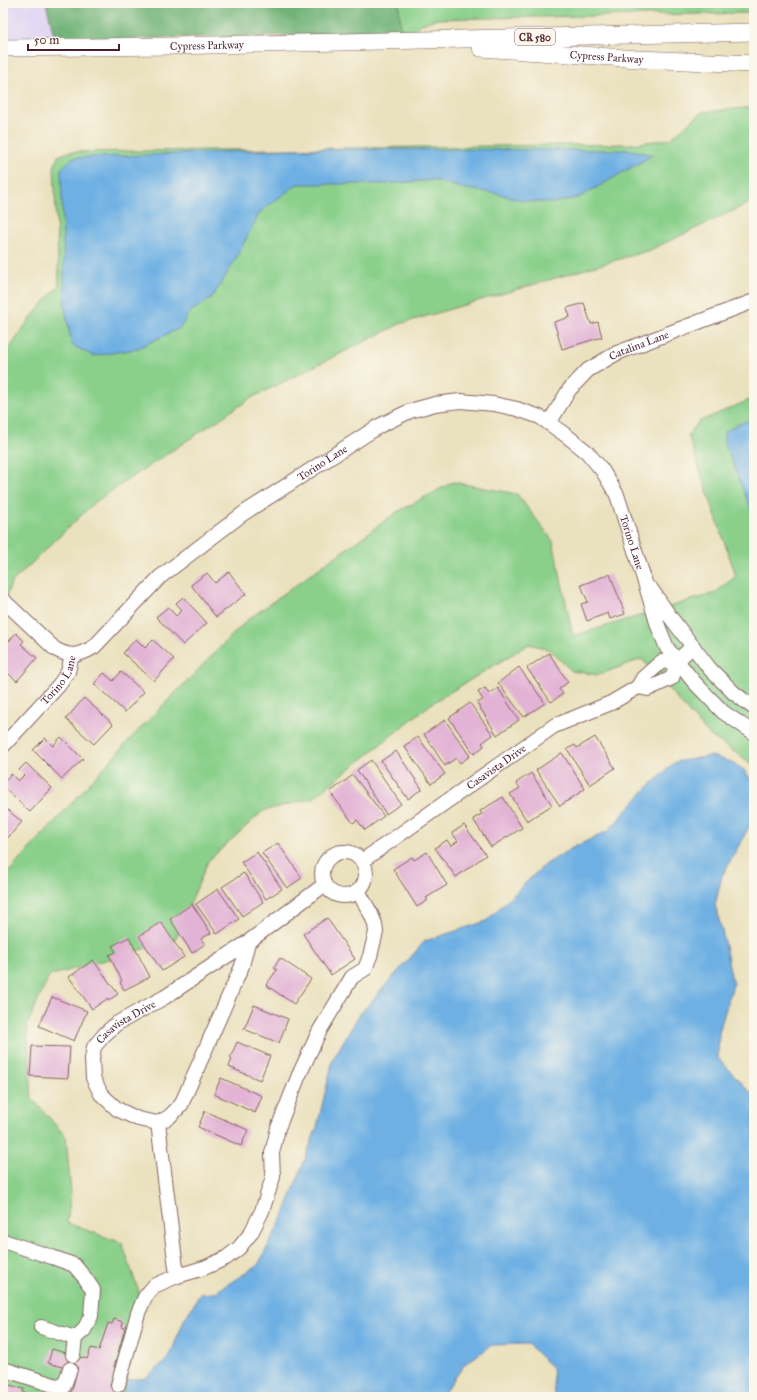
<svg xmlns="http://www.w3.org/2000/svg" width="757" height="1400" font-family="'IM FELL Great Primer',serif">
  <rect width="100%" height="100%" fill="#fbf7ec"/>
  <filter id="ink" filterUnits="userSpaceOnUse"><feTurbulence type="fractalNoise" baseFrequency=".025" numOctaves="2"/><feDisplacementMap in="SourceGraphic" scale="8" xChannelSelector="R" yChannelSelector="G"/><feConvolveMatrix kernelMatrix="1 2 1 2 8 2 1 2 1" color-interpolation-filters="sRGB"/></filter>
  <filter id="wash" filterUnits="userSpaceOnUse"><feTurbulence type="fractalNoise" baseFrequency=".012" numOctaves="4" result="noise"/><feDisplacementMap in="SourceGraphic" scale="16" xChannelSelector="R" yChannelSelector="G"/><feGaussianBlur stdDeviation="0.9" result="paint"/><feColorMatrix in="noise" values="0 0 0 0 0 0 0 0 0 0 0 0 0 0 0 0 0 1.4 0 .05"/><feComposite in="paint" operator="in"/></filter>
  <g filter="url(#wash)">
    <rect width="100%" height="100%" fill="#eae1be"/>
    <path fill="#e0d4f4" d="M3,3H46L55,40L3,41Z"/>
    <g fill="#8ad08b" stroke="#6a785b">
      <path d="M399,3H754V13L436,19L419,25L412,33H401Z"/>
      <path d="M754,107V201L650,250L400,324L251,398L95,502L12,582L3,604V358L29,320L59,285L54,167L58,156L68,152L632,144L670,139L702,112Z"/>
      <path d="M754,398V765L709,735L642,659L598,675L572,671L548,649L529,644L431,704L313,798L263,811L208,861L175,940L49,976L27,1025L32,1098L66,1137L71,1193L67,1223L122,1243L143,1304L127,1379L140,1397H3V878L132,737L246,621L397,512L453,482L517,494L553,541L573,636L715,593L736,576L688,435L698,422Z"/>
    </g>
    <path fill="#6fb277" stroke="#5c6851" d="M46,3H399L401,33L55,40Z"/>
    <g fill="#6eb0e3" stroke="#5c6887">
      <path d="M297,149L631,150L653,155L580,197L553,203L524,201L499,194L461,188L433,180L383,184H297L260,212L234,262L212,298L190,312L180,328L136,349L93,356L72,345L65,309L61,169L72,158Z"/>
      <path d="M754,419V517L724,442V432L738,424Z"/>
      <path d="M711,756L731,762L744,770L754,784V818L722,876L715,905L722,931L733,985L719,1032L718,1058L749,1091L754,1094V1397H554L552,1368L528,1344L492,1345L465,1364L441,1397H122L127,1380L146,1378L169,1358L184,1320L200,1294L214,1293L258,1265L283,1217L317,1127L333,1059L359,1015L425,941L486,921L542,867L570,849L608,831L644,791L675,762Z"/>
    </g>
    <g id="blocks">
      <g fill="#e2b3d5">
        <path d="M584,303L591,324L598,322L602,337L562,349L554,322L570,317L567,308Z"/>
        <path d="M229,572L246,594L216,617L191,585L207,573L215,583Z"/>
        <path d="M610,574L625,614L610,619L608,613L587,621L581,604L588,602L581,585Z"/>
        <path d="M183,597L207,623L183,645L156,617L168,607L176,616L182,610L176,603Z"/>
        <path d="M16,633L24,641L21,644L37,658L17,681L3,669V661L8,655L3,650V648Z"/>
        <path d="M136,639L145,648L153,640L174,659L154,681L123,653Z"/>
        <path d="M549,653L568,682L559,689L563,694L551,702L527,668Z"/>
        <path d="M519,667L545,703L524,717L498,683Z"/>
        <path d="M121,672L144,692L125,712L94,684L104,673L113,681Z"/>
        <path d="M485,688L489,694L498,688L519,720L497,735L477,703L483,700L478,692Z"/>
        <path d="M84,698L113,724L94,744L66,719Z"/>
        <path d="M470,703L493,735L482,743L484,746L474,754L449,718Z"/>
        <path d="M445,720L470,756L460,763L456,758L445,766L424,734Z"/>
        <path d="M61,737L83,759L62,779L33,750L45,738L53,746Z"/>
        <path d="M418,737L445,774L431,784L404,746Z"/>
        <path d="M595,737L615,768L590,785L567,749L575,745L577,748Z"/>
        <path d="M396,751L422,789L408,799L381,761Z"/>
        <path d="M562,753L585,789L560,806L536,770Z"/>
        <path d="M371,760L401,804L386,814L357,770Z"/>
        <path d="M26,763L52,788L30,812L3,787V783L11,774L18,781L24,775L19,770Z"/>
        <path d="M531,773L552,805L527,821L510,794L520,788L516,783Z"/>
        <path d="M353,775L384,816L365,830L357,820L353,823L330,792Z"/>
        <path d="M503,797L522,828L491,847L473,819L482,814L480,811Z"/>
        <path d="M3,806L22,822L3,843Z"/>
        <path d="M464,825L486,855L456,877L435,848L447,840L451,846L458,841L452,833Z"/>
        <path d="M278,843L302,878L287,888L262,853Z"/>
        <path d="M257,852L282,889L266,899L241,862Z"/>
        <path d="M427,852L447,885L426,898L428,900L417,907L393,869L412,857L414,860Z"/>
        <path d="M244,873L263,902L242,916L222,887Z"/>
        <path d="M218,889L239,919L217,934L196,904Z"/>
        <path d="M192,904L211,933L201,939L205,944L192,953L170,919Z"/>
        <path d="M327,918L355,959L331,975L303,934Z"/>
        <path d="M161,922L184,957L162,971L139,936Z"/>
        <path d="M129,937L150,977L124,990L120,982L122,981L109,955L116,952L112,946Z"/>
        <path d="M280,958L311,979L294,1004L266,985L277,970L274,968Z"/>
        <path d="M93,960L118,994L108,1001L107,999L92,1009L69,977Z"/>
        <path d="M52,997L87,1011L74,1041L39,1026Z"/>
        <path d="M254,1005L288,1019L279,1043L244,1029Z"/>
        <path d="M237,1042L270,1056L260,1080L229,1067L232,1059L230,1058Z"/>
        <path d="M32,1046L70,1047L68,1078L30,1076Z"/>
        <path d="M221,1078L262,1096L255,1113L214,1094Z"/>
        <path d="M205,1111L248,1130L241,1146L198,1127Z"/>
        <path d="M114,1319L123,1322L122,1327L125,1328L114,1367L116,1368L110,1386L121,1389L118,1397H70L77,1371L48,1363L52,1349L87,1359L91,1348L99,1350L108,1323L112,1324Z"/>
        <path d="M6,1384L24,1389L23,1392L40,1397H3V1386L5,1387Z"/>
      </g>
    </g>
  </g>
  <g filter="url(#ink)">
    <use href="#blocks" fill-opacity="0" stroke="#82635e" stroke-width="1"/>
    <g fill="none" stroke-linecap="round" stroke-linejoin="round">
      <g stroke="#82635e" stroke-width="16">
        <g id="minor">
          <path id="s1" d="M549,423L569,390L588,370L617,353L754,301"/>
          <path d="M651,589L671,618L710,669L734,693L754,708"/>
          <path id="s2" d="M3,600L55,649C71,658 78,656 94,647L160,577L244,513L379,426L410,411L435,404L460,401L494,404L517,409L540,417L567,436L587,452L602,470L617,495L644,579L658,626L667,648L694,682L723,712L754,733"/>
          <path d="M678,660L661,662L643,678L638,687L648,689L672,678L678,660L693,646"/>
          <path id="s3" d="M3,746L59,685L68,672L72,655"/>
          <circle cx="344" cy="874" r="22"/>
          <path id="s4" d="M362,861L554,726L611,703L638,687"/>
          <path id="s5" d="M248,942L242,966L181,1105L169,1117L158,1123L138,1119L117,1109L101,1094L93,1078L92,1059L94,1047L104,1035L116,1024L165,997L248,942L324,885"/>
          <path d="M158,1123L177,1276"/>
          <path d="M3,1241L52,1257L74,1265L85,1278L93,1290L91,1316L84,1330L75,1338L41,1327"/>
          <path d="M73,1355L75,1338"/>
          <path d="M3,1369L63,1388L70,1369"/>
          <path d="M118,1385L138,1313L145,1297L154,1286L177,1276L204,1268L226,1258L239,1248L251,1233L262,1211L273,1177L272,1153L278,1128L299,1075L320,1030L352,977L365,969L370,956L376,932L375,924L371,914L358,891"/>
        </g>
      </g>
      <g stroke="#82635e" stroke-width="18">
        <g id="major">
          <path id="s6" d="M3,48L171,46L754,32"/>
          <path id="s7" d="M481,48L639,59L754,64"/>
        </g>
      </g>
      <use href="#minor" stroke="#fff" stroke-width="14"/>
      <use href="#major" stroke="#fff" stroke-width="17"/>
    </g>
  </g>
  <g text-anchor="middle" stroke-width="3" stroke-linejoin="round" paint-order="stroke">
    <rect fill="#fbf7ec" stroke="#7f6065" stroke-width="1" x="515" y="29" width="40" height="16" rx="3"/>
    <g font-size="10" font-weight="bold" fill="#4a1f2b">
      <text x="535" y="41">CR 580</text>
    </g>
    <g font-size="11" fill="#4a1f2b" stroke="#fbf7ec">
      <text dy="4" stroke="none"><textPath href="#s6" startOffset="204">Cypress Parkway</textPath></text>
      <text dy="4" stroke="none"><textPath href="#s7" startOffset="126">Cypress Parkway</textPath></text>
      <text dy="4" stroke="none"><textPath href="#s1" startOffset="123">Catalina Lane</textPath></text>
      <text dy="4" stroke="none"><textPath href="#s2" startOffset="408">Torino Lane</textPath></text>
      <text dy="4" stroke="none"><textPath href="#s2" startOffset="804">Torino Lane</textPath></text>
      <text dy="4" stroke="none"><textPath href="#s3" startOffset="87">Torino Lane</textPath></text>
      <text dy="4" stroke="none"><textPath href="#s4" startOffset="164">Casavista Drive</textPath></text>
      <text dy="4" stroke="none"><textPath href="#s5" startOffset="362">Casavista Drive</textPath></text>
    </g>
  </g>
  <rect width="757" height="1400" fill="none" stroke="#fbf7ec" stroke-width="16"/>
  <path d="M28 44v6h91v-6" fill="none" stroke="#4a1f2b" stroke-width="2"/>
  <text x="34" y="44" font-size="12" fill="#4a1f2b" stroke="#fbf7ec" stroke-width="3" paint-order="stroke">50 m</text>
</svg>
